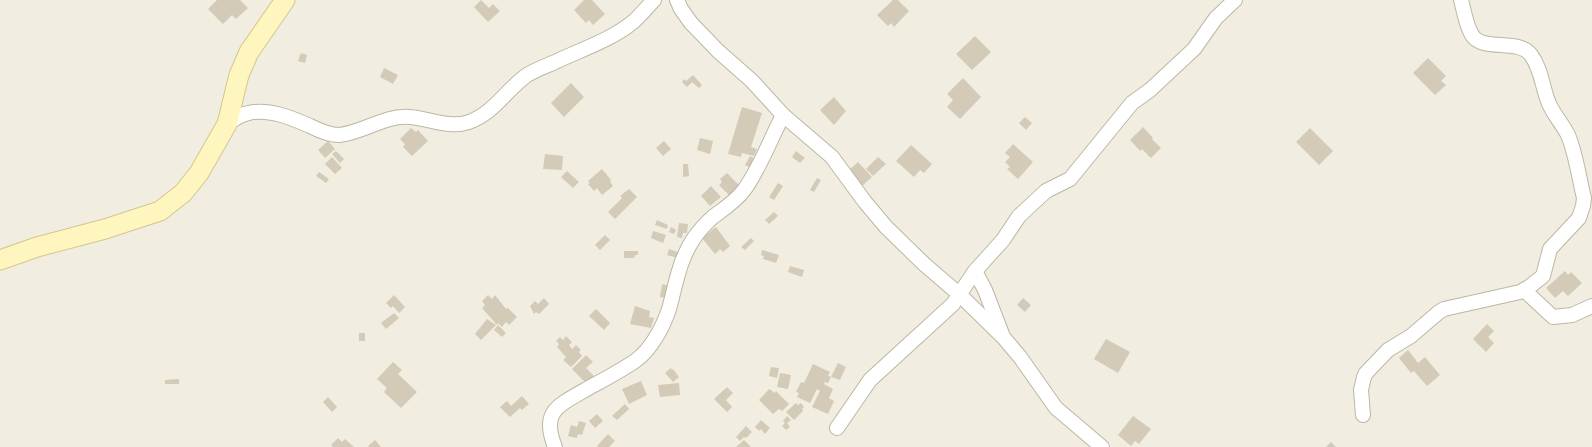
<svg xmlns="http://www.w3.org/2000/svg" width="1592" height="447" font-family="'Work Sans',sans-serif">
  <rect width="100%" height="100%" fill="#f1eee1"/>
  <g fill="#d3cab7">
    <path d="M217,0H240L248,8L236,19L232,15L223,24L208,9Z"/>
    <path d="M481,0L489,8L493,4L500,11L488,22L474,7Z"/>
    <path d="M584,0H592L605,14L593,25L589,20L586,23L574,10Z"/>
    <path d="M893,0H898L909,11L894,27L891,23L888,26L877,15Z"/>
    <path d="M975,36L991,52L972,70L956,54Z"/>
    <path d="M301,53L307,55L305,63L298,61Z"/>
    <path d="M1428,58L1446,76L1441,81L1446,85L1435,95L1413,73Z"/>
    <path d="M384,68L398,75L393,84L380,77Z"/>
    <path d="M693,75L702,85L699,88L692,82L687,87L682,82L684,79L686,81Z"/>
    <path d="M963,78L981,97L960,119L947,107L953,100L947,94Z"/>
    <path d="M571,83L584,97L564,117L551,103Z"/>
    <path d="M834,97L846,111L834,125L820,110Z"/>
    <path d="M742,107L762,113L751,147L757,149L754,156L742,153L741,157L728,154Z"/>
    <path d="M1025,117L1032,123L1026,130L1019,123Z"/>
    <path d="M1143,127L1153,138L1152,139L1161,148L1151,158L1142,149L1140,151L1130,140Z"/>
    <path d="M411,128L416,132L418,130L428,141L412,156L403,147L405,144L400,139Z"/>
    <path d="M1310,128L1333,151L1319,165L1296,142Z"/>
    <path d="M700,138L713,141L710,154L697,150Z"/>
    <path d="M328,141L335,149L325,158L318,150Z"/>
    <path d="M664,141L671,149L663,156L656,148Z"/>
    <path d="M1013,144L1033,162L1018,179L1007,169L1010,167L1005,162L1010,157L1005,153Z"/>
    <path d="M911,145L932,164L924,173L920,170L914,177L896,161Z"/>
    <path d="M336,151L344,159L340,163L332,154Z"/>
    <path d="M796,151L805,158L800,163L792,157Z"/>
    <path d="M545,154L563,156L562,170L543,169Z"/>
    <path d="M750,156L755,159L749,167L745,165Z"/>
    <path d="M332,157L342,168L335,174L325,164Z"/>
    <path d="M878,157L886,164L873,176L866,169Z"/>
    <path d="M858,162L872,177L862,186L848,171Z"/>
    <path d="M683,164H688L689,176L683,177Z"/>
    <path d="M602,169L611,180L610,182L613,186L602,195L597,188L594,191L588,184L590,183L588,181Z"/>
    <path d="M567,171L579,182L573,188L561,177Z"/>
    <path d="M319,172L329,179L326,183L316,176Z"/>
    <path d="M727,173L741,187L731,197L719,185L722,182L720,179Z"/>
    <path d="M817,178L821,180L814,192L810,190Z"/>
    <path d="M778,183L783,186L774,200L769,197Z"/>
    <path d="M711,186L721,197L710,206L701,196Z"/>
    <path d="M629,189L637,197L615,219L608,212L622,198L620,196Z"/>
    <path d="M774,212L778,216L769,224L765,220Z"/>
    <path d="M657,220L668,225L667,229L655,225Z"/>
    <path d="M679,223L688,224L687,233H683L682,238L677,237Z"/>
    <path d="M671,227L676,230L674,234L669,232Z"/>
    <path d="M716,227L730,246L723,252L720,249L715,254L702,238Z"/>
    <path d="M653,231L666,235L663,243L651,238Z"/>
    <path d="M605,235L610,240L600,250L595,245Z"/>
    <path d="M751,238L754,241L745,250L741,247Z"/>
    <path d="M669,249L680,253L678,258L667,255Z"/>
    <path d="M762,250L779,255L776,263L763,259L764,256L761,255Z"/>
    <path d="M624,251H638V255H635L634,258H624Z"/>
    <path d="M790,266L804,270L802,277L788,272Z"/>
    <path d="M1565,271L1568,275L1571,272L1582,283L1568,296L1563,291L1555,298L1546,288Z"/>
    <path d="M662,284L667,285L665,298L660,297Z"/>
    <path d="M394,295L405,307L399,313L393,306L391,308L386,303Z"/>
    <path d="M488,295L492,299L495,295L506,309L508,308L517,317L509,325L506,322L502,327L498,323L497,325L482,308L485,305L482,301Z"/>
    <path d="M544,298L549,304L539,314L536,312L534,314L530,306L535,301L538,304Z"/>
    <path d="M1023,298L1031,305L1025,312L1017,305Z"/>
    <path d="M635,306L650,311L649,317L654,318L651,328L630,324Z"/>
    <path d="M596,309L610,323L604,330L589,316Z"/>
    <path d="M394,313L399,318L386,329L381,323Z"/>
    <path d="M487,319L496,325L481,340L475,334Z"/>
    <path d="M1487,324L1494,331L1488,337L1494,343L1486,352L1473,339Z"/>
    <path d="M498,325L506,333L502,337L494,330Z"/>
    <rect x="359" y="333" width="6" height="8"/>
    <path d="M566,336L572,342L569,345L572,349L576,345L581,350L579,352L582,356L571,367L563,360L566,357L557,347L559,344L556,341L560,337L563,340Z"/>
    <path d="M1106,339L1130,352L1118,373L1094,359Z"/>
    <path d="M1408,350L1418,363L1425,357L1440,375L1427,386L1414,371L1411,373L1399,358Z"/>
    <path d="M586,355L593,362L586,368L594,376L587,384L572,369Z"/>
    <path d="M393,362L402,370L398,374L417,392L401,408L384,392L387,388L377,379Z"/>
    <path d="M838,363L846,367L840,380L831,377Z"/>
    <path d="M813,364L830,372L828,376L831,377L828,383L825,382L824,384L833,389L829,398L834,401L828,414L812,407L820,391L817,389L810,403L797,397L799,393L796,392L801,382L804,383Z"/>
    <path d="M771,367L779,368L777,378L769,376Z"/>
    <path d="M671,368L672,370L673,369L679,377L673,382L665,373Z"/>
    <path d="M780,373L791,375L788,389L777,387Z"/>
    <path d="M179,379V384H165V380Z"/>
    <path d="M641,381L647,395L629,404L622,389Z"/>
    <path d="M679,383L680,395L660,397L658,385Z"/>
    <path d="M727,387L733,393L726,400L732,407L727,412L714,399Z"/>
    <path d="M769,389L775,393L776,391L789,404L782,411L779,409L773,414L759,400Z"/>
    <path d="M522,396L529,404L522,410L520,408L510,417L500,407L507,401L511,406Z"/>
    <path d="M328,397L337,407L332,412L323,402Z"/>
    <path d="M796,403L798,405L801,403L804,407L802,409L803,411L794,420L786,412Z"/>
    <path d="M625,404L629,409L617,420L612,416Z"/>
    <path d="M597,414L603,421L595,428L589,421Z"/>
    <path d="M787,416L791,420L787,423L790,427L786,430L782,426L785,423L783,421Z"/>
    <path d="M1133,416L1151,429L1139,444L1135,441L1131,446L1118,435Z"/>
    <path d="M761,420L770,428L765,434L761,429L759,431L755,427Z"/>
    <path d="M579,421L586,423L582,435L578,434L577,438L568,436L571,425L577,427Z"/>
    <path d="M746,426L752,432L746,438L744,437L740,441L736,437Z"/>
    <path d="M608,434L615,441L609,447H598L597,446Z"/>
    <path d="M338,438L342,442L345,439L354,447H333L331,445Z"/>
    <path d="M375,440L381,447H370L368,446Z"/>
    <path d="M744,440L751,447H736Z"/>
    <path d="M1331,442L1336,447H1326Z"/>
  </g>
  <g fill="none" stroke-linecap="round" stroke-linejoin="round">
    <g stroke="#bdb6a4" stroke-width="16">
      <g id="street">
        <path d="M677,0L681,9L691,23L718,51L752,81L783,115L832,157L865,202L886,227L924,264L960,295L1004,338L1020,357L1056,408L1102,447"/>
        <path d="M227,124C234,119 241,114 249,113C268,108 292,118 310,126C318,130 329,135 339,135C363,133 384,115 409,117C428,118 449,129 469,122C494,113 506,90 527,75C535,70 546,66 555,62C580,50 611,40 633,22C640,16 647,7 654,0"/>
        <path d="M975,271L985,290L1002,334"/>
        <path d="M1524,290L1553,317L1572,315L1592,306"/>
        <path d="M1363,415L1361,390L1364,377L1366,373L1388,350L1411,336L1439,312L1444,309L1520,292L1529,287L1543,276L1550,249L1579,218L1583,206L1584,198C1579,178 1576,154 1568,135C1562,123 1552,113 1548,101C1542,86 1541,68 1531,55C1519,38 1482,52 1472,35C1466,25 1464,11 1461,0"/>
        <path d="M837,428L870,380L953,304L975,271L1003,240L1019,216L1046,191L1070,179L1132,103L1150,90L1194,49L1216,18L1235,0"/>
        <path d="M555,447C541,412 557,406 585,390C601,381 619,372 635,361C651,350 663,327 669,309C676,284 679,260 694,238C699,231 707,222 714,216C725,208 736,201 744,190C759,170 771,138 783,115"/>
      </g>
    </g>
    <g stroke="#d3c78f" stroke-width="21">
      <path id="secondary" d="M0,260L37,247L105,229L160,211L183,193L199,173L227,124L239,75L249,52L285,0"/>
    </g>
    <use href="#street" stroke="#fff" stroke-width="14"/>
    <use href="#secondary" stroke="#fff5be" stroke-width="19"/>
  </g>
</svg>
